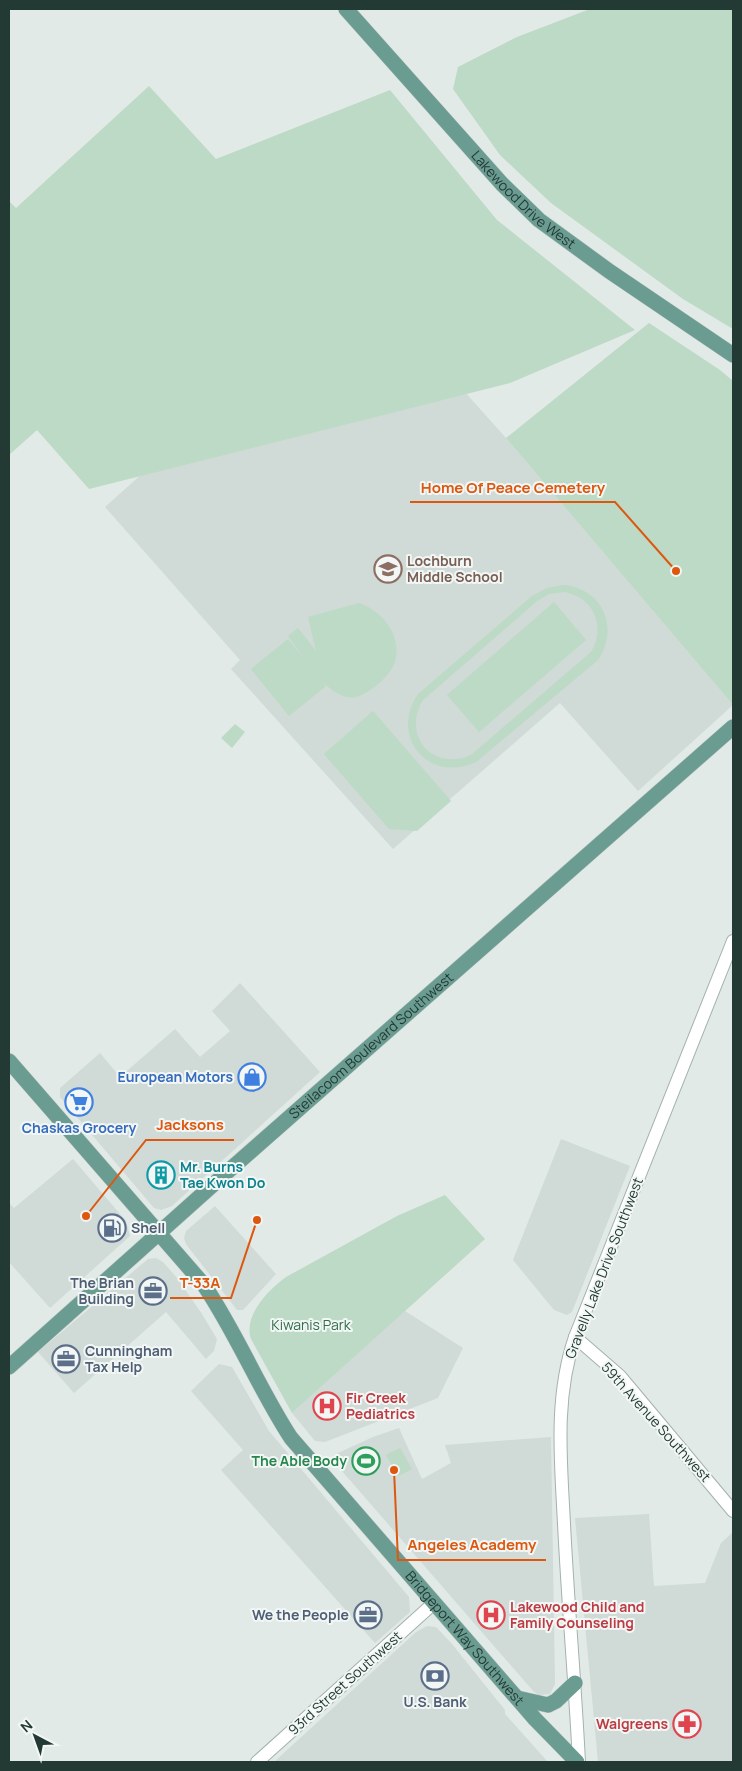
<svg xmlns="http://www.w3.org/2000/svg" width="742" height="1771" font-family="Manrope,sans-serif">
  <rect width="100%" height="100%" fill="#e1eae7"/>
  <g fill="#d0dad6">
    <path d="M362,277L506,438L733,705L638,791L560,703L393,849L231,669L240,660L105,507Z"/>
    <path d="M240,983L320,1072L172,1206L161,1210L154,1208L60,1097V1088L100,1053L120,1077L175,1029L200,1057L230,1031L212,1011Z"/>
    <path d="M561,1139L630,1166L572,1312L567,1315L554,1310L513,1260Z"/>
    <path d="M73,1159L126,1221L130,1236L50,1308L9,1262V1203L14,1208Z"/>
    <path d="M215,1206L276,1274L243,1310H237L186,1244L184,1238L186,1231Z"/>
    <path d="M156,1258L163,1262L177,1278L202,1314L217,1339L214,1351L206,1359L166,1312L74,1393L38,1352L148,1259Z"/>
    <path d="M405,1311L463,1348L438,1398L325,1442L315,1441L292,1413Z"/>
    <path d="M219,1364L232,1367L269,1431L409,1597L410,1612L375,1643L221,1470L243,1450L191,1391Z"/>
    <path d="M399,1428L422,1479L451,1463L445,1445L551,1437L555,1684L550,1694L539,1695L534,1692L335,1463L334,1460L338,1453L373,1437Z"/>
    <path d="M649,1514L654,1586L705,1583L721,1543L733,1532V1762H598L575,1518Z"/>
    <path d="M427,1626L436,1627L452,1644L505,1710V1714L548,1762H274L416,1632Z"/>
  </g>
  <g fill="#bcdac5" fill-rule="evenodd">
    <path d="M590,9H733V329L683,299L551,203L500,155L453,89L458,67L517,37Z"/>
    <path d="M149,86L216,159L390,90L497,220L635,330L510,383L89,489L37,430L9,455V201L16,208Z"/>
    <path d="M649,323L720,370L733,381V705L506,438Z"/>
    <path d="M563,585C602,588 620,627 598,660L476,762C429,784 389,737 418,694L532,596L547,588ZM564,592C593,597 607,626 591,652L471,755C433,772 401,736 423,700L537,601L549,594Z"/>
    <path d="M554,602L586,640L479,732L447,695Z"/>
    <path d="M359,603C383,611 402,636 395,662C391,675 369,694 356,697C348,699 337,694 331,689C316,678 300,652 288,636L298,628L316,651L308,617Z"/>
    <path d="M288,639L326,686L289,716L251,669Z"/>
    <path d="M373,711L451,801L417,831L389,829L324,754Z"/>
    <path d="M235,724L245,732L232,748L221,738Z"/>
    <path d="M445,1195L485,1239L292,1413L251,1339C243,1316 268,1290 286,1277L397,1216Z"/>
    <path d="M400,1448L412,1469L398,1476L386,1455Z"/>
  </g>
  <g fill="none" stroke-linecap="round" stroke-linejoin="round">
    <g stroke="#a4b2ae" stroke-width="14">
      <g id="minor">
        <path d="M575,1337L620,1376L733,1511"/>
        <path d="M257,1762L434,1603"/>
        <path d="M579,1762C575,1683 568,1604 564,1524C561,1462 554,1398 575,1337L733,941"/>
      </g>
    </g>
    <g stroke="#bdc4c2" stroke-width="16">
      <g id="major">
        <path id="s1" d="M346,9L502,184L539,220L609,271L733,355"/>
        <path id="s2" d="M9,1061L204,1285C237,1334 259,1389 291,1438L535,1719L577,1762"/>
        <path id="s3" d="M9,1367L234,1166L733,727"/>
        <path d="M517,1698L548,1705L556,1701L575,1683"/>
      </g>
    </g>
    <use href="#minor" stroke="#fff" stroke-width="12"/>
    <use href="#major" stroke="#6a9c91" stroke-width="15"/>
  </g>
  <defs>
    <g id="school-ring" transform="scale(1.4375)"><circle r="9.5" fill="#f2f7f5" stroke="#8d6e63" stroke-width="1.5"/><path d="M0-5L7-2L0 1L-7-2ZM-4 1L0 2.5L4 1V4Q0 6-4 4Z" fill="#8d6e63"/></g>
    <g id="shop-ring" transform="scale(1.4375)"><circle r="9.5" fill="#f2f7f5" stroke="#3f7fe0" stroke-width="1.5"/><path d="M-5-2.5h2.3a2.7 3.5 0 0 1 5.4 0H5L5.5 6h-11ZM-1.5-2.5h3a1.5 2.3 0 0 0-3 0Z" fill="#3f7fe0"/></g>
    <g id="supermarket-ring" transform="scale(1.4375)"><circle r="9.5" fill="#f2f7f5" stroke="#3f7fe0" stroke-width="1.5"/><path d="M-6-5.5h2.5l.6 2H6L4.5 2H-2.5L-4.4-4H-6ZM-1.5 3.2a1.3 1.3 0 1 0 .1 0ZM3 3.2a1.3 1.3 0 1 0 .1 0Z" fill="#3f7fe0"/></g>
    <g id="building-ring" transform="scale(1.4375)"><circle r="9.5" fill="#f2f7f5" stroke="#0f9aa8" stroke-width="1.5"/><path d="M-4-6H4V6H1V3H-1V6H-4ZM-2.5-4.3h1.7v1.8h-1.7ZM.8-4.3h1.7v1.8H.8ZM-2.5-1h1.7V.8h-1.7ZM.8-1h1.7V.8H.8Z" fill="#0f9aa8"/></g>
    <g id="fuel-ring" transform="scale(1.4375)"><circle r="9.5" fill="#f2f7f5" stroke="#5c6f8a" stroke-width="1.5"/><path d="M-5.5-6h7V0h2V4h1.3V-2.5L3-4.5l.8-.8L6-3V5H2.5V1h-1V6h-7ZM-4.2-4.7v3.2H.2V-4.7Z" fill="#5c6f8a"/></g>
    <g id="office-ring" transform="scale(1.4375)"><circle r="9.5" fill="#f2f7f5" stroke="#5c6f8a" stroke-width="1.5"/><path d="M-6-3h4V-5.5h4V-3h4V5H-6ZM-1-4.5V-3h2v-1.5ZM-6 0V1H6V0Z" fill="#5c6f8a"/></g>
    <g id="hospital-ring" transform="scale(1.4375)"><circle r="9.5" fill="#f2f7f5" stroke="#e0444e" stroke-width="1.5"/><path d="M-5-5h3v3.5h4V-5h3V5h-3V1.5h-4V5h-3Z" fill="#e0444e"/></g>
    <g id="stadium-ring" transform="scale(1.4375)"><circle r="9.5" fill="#f2f7f5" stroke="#2e9e5b" stroke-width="1.5"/><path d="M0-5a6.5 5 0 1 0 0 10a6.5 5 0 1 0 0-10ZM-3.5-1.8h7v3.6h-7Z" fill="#2e9e5b"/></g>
    <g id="bank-ring" transform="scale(1.4375)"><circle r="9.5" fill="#f2f7f5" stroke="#5c6f8a" stroke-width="1.5"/><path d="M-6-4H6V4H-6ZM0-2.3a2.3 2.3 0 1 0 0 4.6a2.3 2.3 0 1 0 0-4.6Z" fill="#5c6f8a"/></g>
    <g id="pharmacy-ring" transform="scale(1.4375)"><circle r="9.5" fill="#f2f7f5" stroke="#e0444e" stroke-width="1.5"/><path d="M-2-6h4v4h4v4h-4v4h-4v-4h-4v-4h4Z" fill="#e0444e"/></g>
  </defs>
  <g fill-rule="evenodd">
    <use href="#school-ring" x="388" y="569"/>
    <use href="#shop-ring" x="252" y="1077"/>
    <use href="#supermarket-ring" x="79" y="1102"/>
    <use href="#building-ring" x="161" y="1175"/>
    <use href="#fuel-ring" x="112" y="1228"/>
    <use href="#office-ring" x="153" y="1291"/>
    <use href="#office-ring" x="66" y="1359"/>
    <use href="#hospital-ring" x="327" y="1406"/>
    <use href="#stadium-ring" x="366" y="1461"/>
    <use href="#office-ring" x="368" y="1615"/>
    <use href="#hospital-ring" x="491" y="1615"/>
    <use href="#bank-ring" x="435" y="1676"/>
    <use href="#pharmacy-ring" x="687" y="1724"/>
  </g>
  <g text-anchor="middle" stroke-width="4" stroke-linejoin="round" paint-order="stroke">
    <g font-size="14" fill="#233a34" stroke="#f2f7f5">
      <text dy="5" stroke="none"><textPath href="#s1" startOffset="261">Lakewood Drive West</textPath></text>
      <text dy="5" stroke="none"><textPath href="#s3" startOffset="484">Steilacoom Boulevard Southwest</textPath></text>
      <text transform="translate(604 1268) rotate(-69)" y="5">Gravelly Lake Drive Southwest</text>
      <text transform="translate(656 1422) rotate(48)" y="5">59th Avenue Southwest</text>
      <text dy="5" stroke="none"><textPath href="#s2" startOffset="738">Bridgeport Way Southwest</textPath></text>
      <text transform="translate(345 1683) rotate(-42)" y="5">93rd Street Southwest</text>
    </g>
    <g font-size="14" font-weight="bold" fill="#785e54" stroke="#f2f7f5" text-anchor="start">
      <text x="407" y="566">Lochburn<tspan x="407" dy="16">Middle School</tspan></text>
    </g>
    <g font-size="14" font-weight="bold" fill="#366cbe" stroke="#f2f7f5" text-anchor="end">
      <text x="233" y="1082">European Motors</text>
      <text x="79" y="1133" text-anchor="middle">Chaskas Grocery</text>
    </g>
    <g font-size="14" font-weight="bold" fill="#0d838f" stroke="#f2f7f5" text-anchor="start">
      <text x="180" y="1172">Mr. Burns<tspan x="180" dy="16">Tae Kwon Do</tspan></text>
    </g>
    <g font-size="14" font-weight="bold" fill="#4e5e75" stroke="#f2f7f5" text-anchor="start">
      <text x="131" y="1233">Shell</text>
      <text x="134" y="1288" text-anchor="end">The Brian<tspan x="134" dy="16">Building</tspan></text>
      <text x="85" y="1356">Cunningham<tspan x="85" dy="16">Tax Help</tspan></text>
      <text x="349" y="1620" text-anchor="end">We the People</text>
      <text x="435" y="1707" text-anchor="middle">U.S. Bank</text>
    </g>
    <g font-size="14" fill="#316d4a" stroke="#f2f7f5">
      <text x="311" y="1330">Kiwanis Park</text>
    </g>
    <g font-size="14" font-weight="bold" fill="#be3a42" stroke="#f2f7f5" text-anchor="start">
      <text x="346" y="1403">Fir Creek<tspan x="346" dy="16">Pediatrics</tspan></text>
      <text x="510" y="1612">Lakewood Child and<tspan x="510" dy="16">Family Counseling</tspan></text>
      <text x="668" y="1729" text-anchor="end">Walgreens</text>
    </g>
    <g font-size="14" font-weight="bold" fill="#27864d" stroke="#f2f7f5" text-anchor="end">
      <text x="347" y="1466">The Able Body</text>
    </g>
  </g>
  <path fill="none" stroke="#de570e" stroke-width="2" d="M676 571L615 502H410M86 1216L146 1140H234M257 1220L231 1298H170M394 1470L398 1560H546"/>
  <g fill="#de570e" stroke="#f2f7f5" stroke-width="2">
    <circle cx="676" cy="571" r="5"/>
    <circle cx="86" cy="1216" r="5"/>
    <circle cx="257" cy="1220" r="5"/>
    <circle cx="394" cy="1470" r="5"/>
  </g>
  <g font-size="15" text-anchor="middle" font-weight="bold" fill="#de570e" stroke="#f2f7f5" stroke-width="4" stroke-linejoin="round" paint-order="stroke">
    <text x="513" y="493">Home Of Peace Cemetery</text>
    <text x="190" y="1130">Jacksons</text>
    <text x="200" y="1288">T-33A</text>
    <text x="472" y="1550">Angeles Academy</text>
  </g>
  <rect width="742" height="1771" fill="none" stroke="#233a34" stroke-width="20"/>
  <g transform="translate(35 1736) rotate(319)" stroke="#f2f7f5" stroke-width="4" paint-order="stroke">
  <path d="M0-4L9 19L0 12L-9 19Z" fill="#233a34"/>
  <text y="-8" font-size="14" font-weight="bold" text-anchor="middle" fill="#233a34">N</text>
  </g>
</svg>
